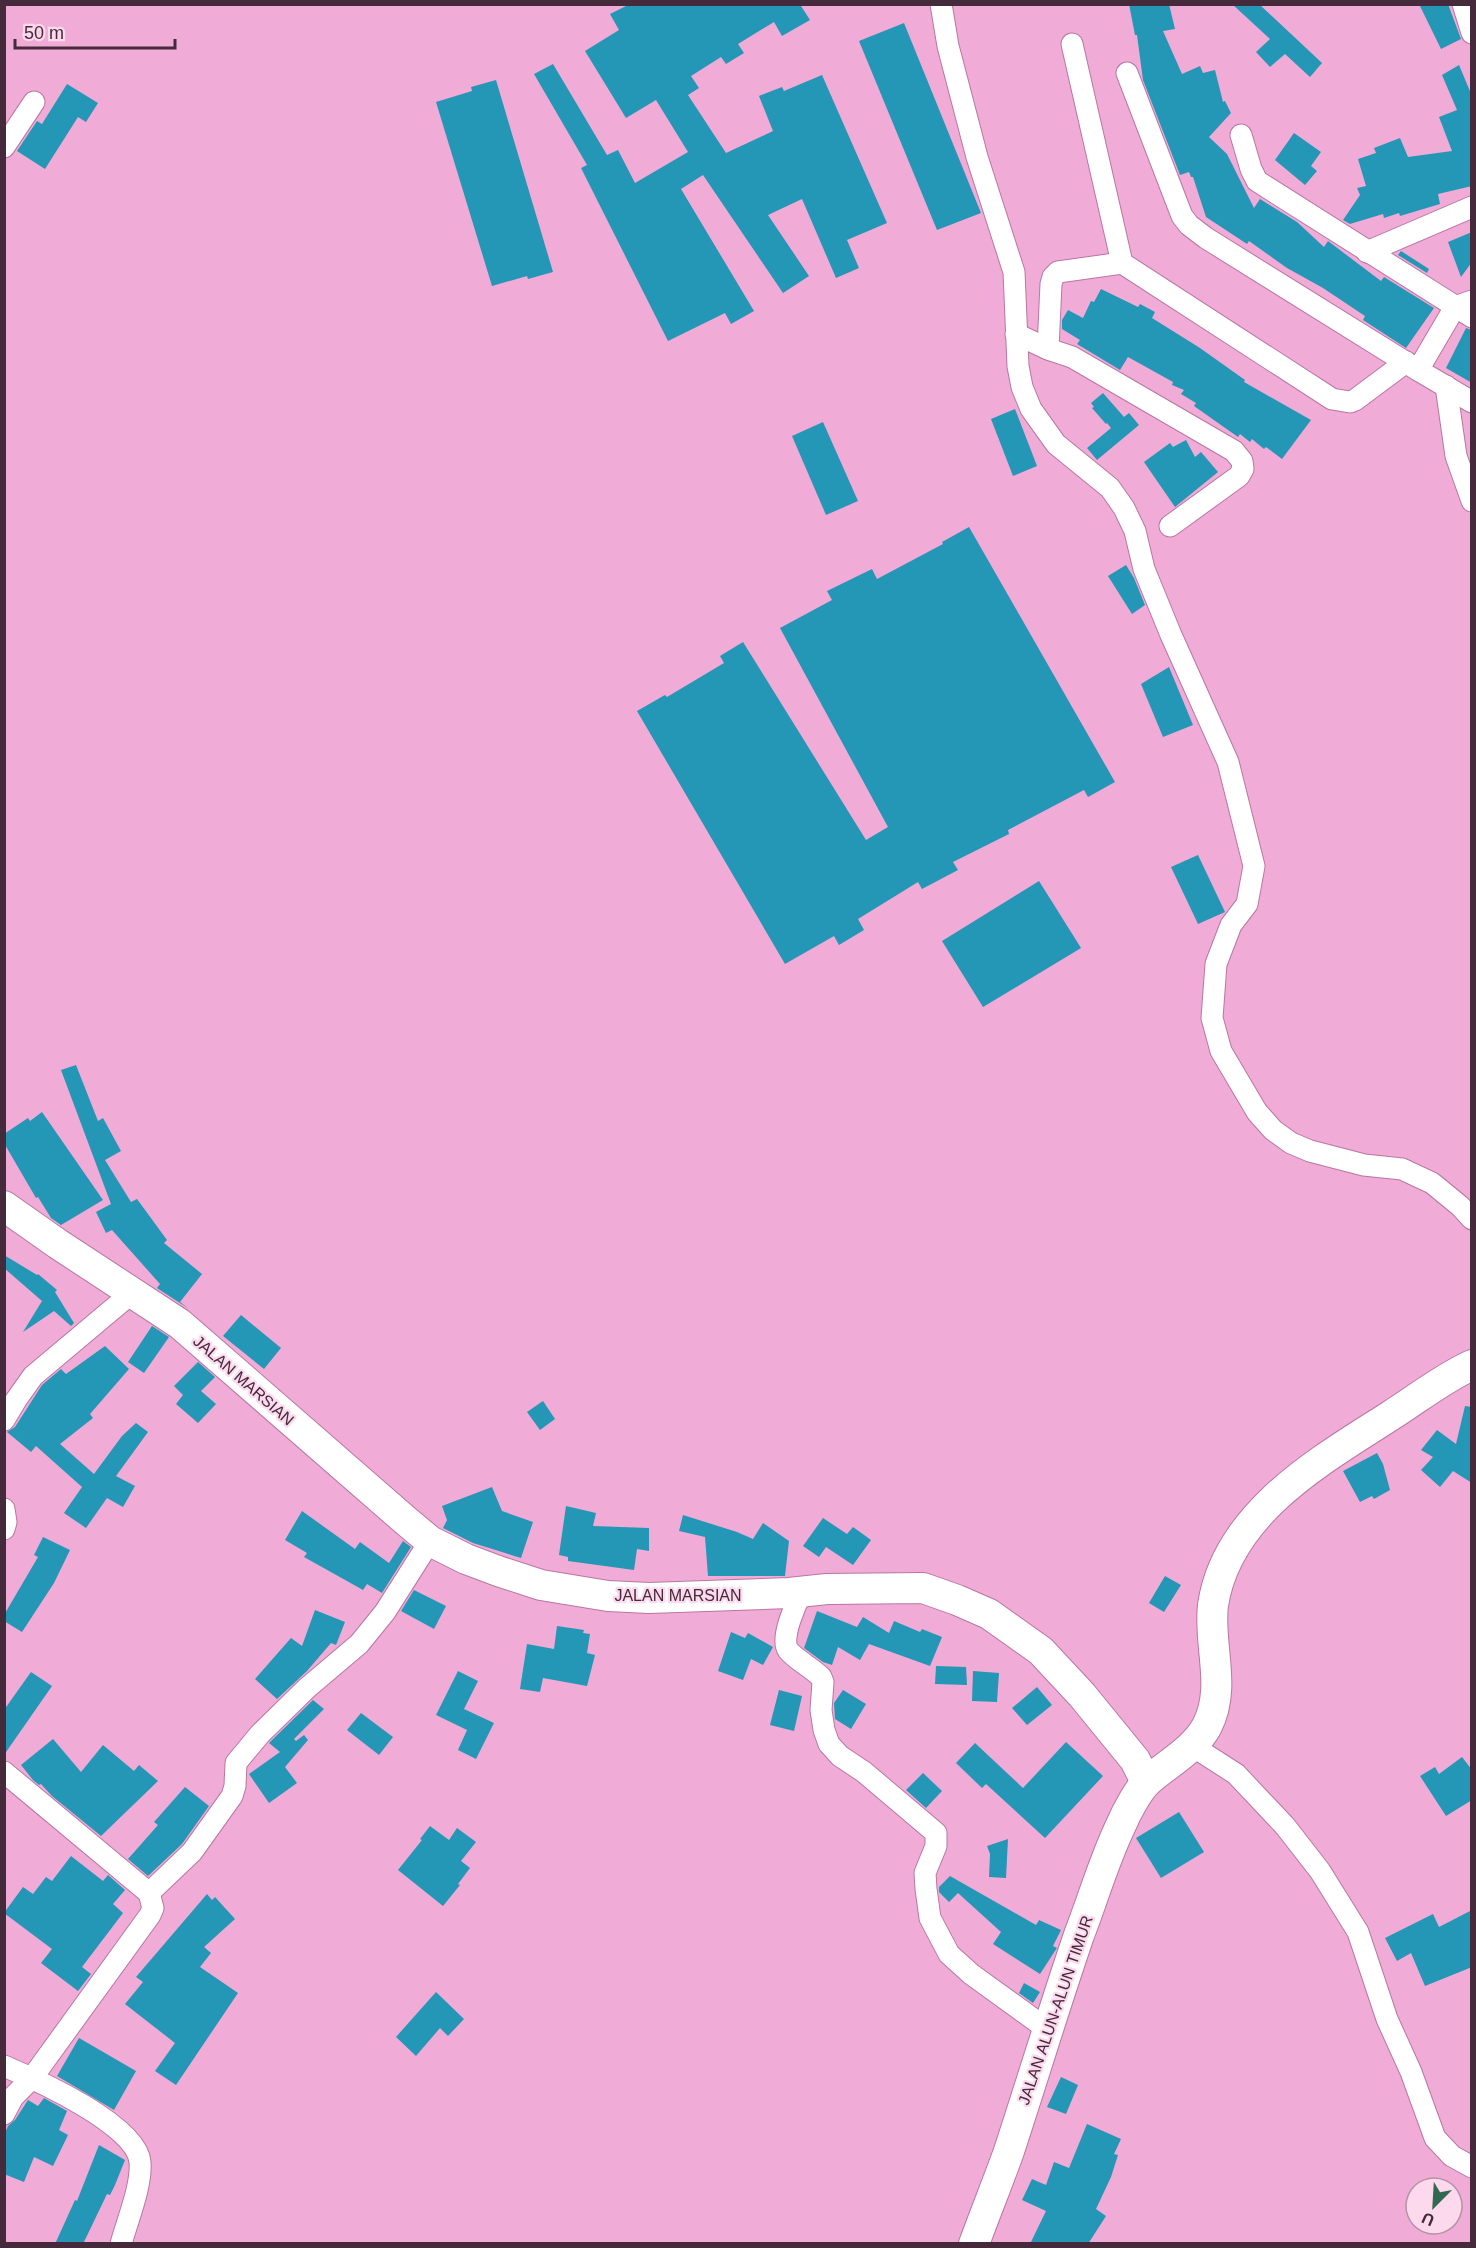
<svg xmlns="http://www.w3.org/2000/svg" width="1476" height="2248" font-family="Helvetica,sans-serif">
  <rect width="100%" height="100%" fill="#f1abd7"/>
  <g fill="#2496b6">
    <path d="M630,4H803L801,6L810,20L782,36L774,22L738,44L744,53L726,64L721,57L691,76L699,88L688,95L726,153L773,131L759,96L782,87L784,91L822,75L887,223L847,240L859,268L836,278L802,199L768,215L809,276L783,293L703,175L681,189L754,311L731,324L725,313L668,341L581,168L587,165L534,74L553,64L607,155L618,150L635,183L688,152L656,100L626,118L585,51L619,30L610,14Z"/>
    <path d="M1129,4H1169L1175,29L1163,31L1182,74L1200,66L1203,73L1215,70L1223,102L1225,101L1231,113L1209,137L1227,154L1254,208L1260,199L1297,222L1324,247L1328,241L1381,281L1384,277L1434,308L1406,348L1363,320L1365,316L1323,288L1287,268L1249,241L1247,244L1206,217L1193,177H1191L1189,172L1180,175L1143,80L1137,35H1135Z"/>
    <path d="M1232,4H1259L1322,63L1310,77L1285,54L1270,67L1256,52L1270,39Z"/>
    <path d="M1419,4H1448L1461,39L1441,49Z"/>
    <path d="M904,23L981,213L937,230L859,41Z"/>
    <path d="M1459,65L1472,96V186L1438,194L1440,204L1400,216L1399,213L1384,218L1383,214L1350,224L1343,220L1360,195L1357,188L1366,186L1358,159L1376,153L1374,148L1400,138L1408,157L1452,151L1439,117L1457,110L1442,75Z"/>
    <path d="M496,80L553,272L528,279L527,276L492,286L436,102L472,91L471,87Z"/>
    <path d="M67,84L98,103L86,122L78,117L45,169L17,151L37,121L42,124Z"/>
    <path d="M1294,133L1321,152L1311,166L1317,171L1305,185L1275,160Z"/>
    <path d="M1472,232V262L1461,277L1448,242Z"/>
    <path d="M1401,251L1429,269L1427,273L1398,255Z"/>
    <path d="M1101,289L1138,307L1140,304L1155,312L1152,318L1200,348L1245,380L1244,382L1311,420L1282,459L1266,447L1264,449L1252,439L1250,442L1240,434L1238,437L1194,406L1196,403L1181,394L1184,390L1172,385L1173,382L1128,357L1120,370L1077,344L1080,340L1062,329V320L1068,310L1083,318L1091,301L1094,302Z"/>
    <path d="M1466,328L1472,330V383L1446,368Z"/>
    <path d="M1103,393L1124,417L1129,413L1139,425L1097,460L1087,448L1111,428L1107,423L1106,424L1092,408L1094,407L1091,403Z"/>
    <path d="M1015,409L1037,466L1013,476L991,419Z"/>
    <path d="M823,422L858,501L826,515L792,436Z"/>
    <path d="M1186,440L1195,457L1201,452L1218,472L1175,507L1144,462L1170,443L1173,447Z"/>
    <path d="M969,527L1115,782L1088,797L1084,790L1008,830L1009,834L953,862L958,870L922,889L918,882L858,919L864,930L839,945L834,936L785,964L637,711L665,695L667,697L724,663L720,656L743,642L866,840L888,827L780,628L832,600L827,591L872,569L877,579L943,544L942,542Z"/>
    <path d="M1126,565L1134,578L1145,605L1132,614L1108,576Z"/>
    <path d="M1169,667L1193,725L1163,737L1141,684Z"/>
    <path d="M1198,855L1225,912L1198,924L1171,867Z"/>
    <path d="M1039,881L1081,948L983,1007L942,941Z"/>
    <path d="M76,1065L98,1121L103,1118L121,1151L105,1160L131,1202L137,1199L167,1240L164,1243L202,1274L180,1302L189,1309L157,1288L160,1284L112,1230L106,1233L96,1212L111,1204L61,1070Z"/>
    <path d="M42,1112L103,1200L61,1225L51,1218L38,1197L36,1198L4,1143V1134L28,1118L30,1121Z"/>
    <path d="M4,1255L37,1275L38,1274L57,1290L55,1292L74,1323L71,1326L54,1311L23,1332L42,1301L4,1268Z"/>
    <path d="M241,1315L281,1348L264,1369L223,1336Z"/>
    <path d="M152,1326L169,1337L144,1373L128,1362Z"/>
    <path d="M105,1346L129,1369L90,1414L93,1418L60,1444L94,1474L122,1436L136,1423L148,1432L116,1476L135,1486L123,1507L107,1498L86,1528L64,1513L82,1487L36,1446L31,1452L7,1432L15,1427L42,1385L61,1369L66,1374Z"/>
    <path d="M198,1362L215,1377L201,1391L216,1404L198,1423L176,1404L183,1395L174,1386Z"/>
    <path d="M543,1401L555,1419L540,1430L527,1412Z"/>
    <path d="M1465,1406L1472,1407V1483L1453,1471L1440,1487L1421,1470L1433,1457L1421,1450L1437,1430L1456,1444Z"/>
    <path d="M1377,1453L1383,1464L1390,1490L1374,1499L1372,1496L1360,1502L1343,1471Z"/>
    <path d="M492,1487L502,1511L533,1522L521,1558L473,1543L443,1528L447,1520L442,1506Z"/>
    <path d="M566,1506L596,1513L593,1526L649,1528V1551L637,1549L634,1570L568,1561V1557L559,1555Z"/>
    <path d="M302,1511L355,1549L360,1542L389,1563L403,1541L411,1547L382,1593L367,1584L363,1590L304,1557L307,1553L285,1540Z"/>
    <path d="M683,1515L737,1532L753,1539L763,1523L789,1541L785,1576H708L705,1537L679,1531Z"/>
    <path d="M823,1518L847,1534L853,1527L871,1540L853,1565L826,1547L819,1557L803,1546Z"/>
    <path d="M43,1537L70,1550L54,1583L22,1632L4,1621V1615L38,1557L34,1555Z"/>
    <path d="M1165,1576L1181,1585L1164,1612L1149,1603Z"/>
    <path d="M414,1590L446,1606L434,1629L401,1611Z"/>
    <path d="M315,1610L345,1622L336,1645L331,1643L307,1671L277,1699L255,1679L291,1638L302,1646Z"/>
    <path d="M817,1611L857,1627L863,1617L889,1633L894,1621L920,1632L922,1629L942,1637L930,1666L869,1644L860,1660L838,1647L832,1665L823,1662L804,1648Z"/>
    <path d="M557,1626L584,1630L583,1633L590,1634L587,1653L595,1655L587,1686L543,1678L540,1692L520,1689L527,1644L554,1649Z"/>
    <path d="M731,1632L745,1638L748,1633L773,1647L763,1665L751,1659L743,1680L718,1671Z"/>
    <path d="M936,1666L966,1667L967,1685L935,1684Z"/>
    <path d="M458,1671L478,1681L464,1709L494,1723L476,1759L458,1750L467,1730L436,1715Z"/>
    <path d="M973,1671L999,1673L997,1702L972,1701Z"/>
    <path d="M31,1672L52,1686L4,1755V1710Z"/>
    <path d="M1037,1687L1052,1705L1027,1725L1012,1708Z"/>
    <path d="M779,1690L802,1696L794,1731L770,1725Z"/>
    <path d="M843,1690L866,1704L851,1729L835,1719L834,1703Z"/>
    <path d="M313,1700L324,1709L294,1739L296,1741L304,1735L308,1740L285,1767L297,1783L269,1803L249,1774L280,1752L269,1743Z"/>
    <path d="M361,1713L393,1737L379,1755L347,1730Z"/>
    <path d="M53,1739L81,1772L103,1745L134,1771L139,1765L158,1781L101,1836L52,1796L41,1784L39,1785L33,1780L21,1765Z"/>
    <path d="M1066,1742L1103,1776L1045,1838L986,1784L982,1788L956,1763L975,1743L1023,1788Z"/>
    <path d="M1462,1757L1472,1770V1800L1446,1816L1420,1776L1435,1767L1439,1774Z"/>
    <path d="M923,1773L942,1791L926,1808L906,1790Z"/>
    <path d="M185,1787L209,1806L182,1844L148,1876L128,1859L158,1825L154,1822Z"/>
    <path d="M1179,1812L1204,1852L1161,1878L1136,1838Z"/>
    <path d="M430,1826L449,1840L457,1828L476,1842L461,1861L470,1868L458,1884L460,1885L443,1906L398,1870L422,1840L420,1839Z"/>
    <path d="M1008,1839L1006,1878L989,1877L990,1854L987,1846Z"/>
    <path d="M71,1856L103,1881L108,1875L125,1890L113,1904L123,1913L82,1967L91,1974L78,1991L41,1963L52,1949L4,1913L23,1887L33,1894L46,1877L52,1881Z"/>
    <path d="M950,1876L1036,1925L1039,1920L1061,1930L1053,1946L1057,1948L1055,1951L1040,1974L993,1944L1001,1932L958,1893L949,1902L939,1892V1887Z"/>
    <path d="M207,1894L212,1900L215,1897L235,1919L204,1947L211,1953L200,1967L238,1993L176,2085L155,2071L175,2043L125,2004L143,1982L136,1977Z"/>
    <path d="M1472,1910V1967L1425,1986L1411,1953L1397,1961L1385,1938L1433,1914L1439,1927Z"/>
    <path d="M1024,1983L1040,1992L1033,2003L1019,1993Z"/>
    <path d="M436,1992L464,2019L448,2036L440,2028L416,2056L396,2037Z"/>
    <path d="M79,2038L136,2071L114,2110L57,2076Z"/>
    <path d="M1061,2077L1078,2085L1066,2114L1047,2107Z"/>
    <path d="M44,2098L67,2111L59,2130L68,2135L53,2166L34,2157L24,2182L4,2174V2135L8,2126L15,2120L28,2100L38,2106Z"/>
    <path d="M1087,2124L1121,2139L1114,2154L1118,2155L1111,2177L1096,2209L1106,2216L1088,2244H1030L1046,2211L1022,2200L1032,2179L1046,2185L1054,2162L1069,2168Z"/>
    <path d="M99,2145L125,2160L115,2185L110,2195L107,2194L83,2244H55L75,2200L77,2201Z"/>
  </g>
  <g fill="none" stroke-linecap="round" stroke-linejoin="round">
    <g stroke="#b877a0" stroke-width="23">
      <g id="street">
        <path d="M941,4L948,46L977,157L1014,272L1018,366L1022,387L1031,409L1056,444L1110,488L1124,508L1135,531L1144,569L1171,635L1228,762L1254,866L1247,904L1231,925L1216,964L1212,1018L1221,1051L1257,1112L1273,1130L1291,1143L1310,1151L1364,1165L1402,1169L1432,1183L1460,1206L1472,1219"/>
        <path d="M1463,4L1472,33"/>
        <path d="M1072,44L1122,263L1332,399L1350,402L1355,400L1406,362"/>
        <path d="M1127,73L1182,216L1189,225L1206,238L1418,370L1455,307L1472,301"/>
        <path d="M1241,135L1251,169L1257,181L1472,317"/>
        <path d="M4,147L34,102"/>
        <path d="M1367,252L1472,207"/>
        <path d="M1016,334L1048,349L1072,357L1234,451L1242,461L1243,469L1239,476L1170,526"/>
        <path d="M1048,349L1051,284L1053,277L1058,272L1122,263"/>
        <path d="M1418,370L1472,402"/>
        <path d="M1446,386L1456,456L1472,501"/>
        <path d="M4,1420L16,1400L33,1376L133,1292"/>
        <path d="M4,1509L6,1522L4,1529"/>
        <path d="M802,1592C796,1603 780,1638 788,1650C795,1659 812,1668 821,1677L823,1682L821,1710L824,1730L829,1744L840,1756L864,1772L936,1833V1846L925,1873L926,1889L930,1918L949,1954L971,1974L1047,2029"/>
        <path d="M1191,1745L1236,1774L1285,1826L1320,1871L1358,1932L1387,2019L1411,2072L1435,2138L1452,2156L1472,2167"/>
        <path d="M4,1772L149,1893L153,1908L150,1915L32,2078L13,2097L4,2114"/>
        <path d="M149,1893L192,1852L232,1796L235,1786L236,1763L260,1734L307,1688L359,1644L385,1612L430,1541"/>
        <path d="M4,2066C37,2080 137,2125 140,2162C142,2186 127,2221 121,2244"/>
      </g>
    </g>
    <g stroke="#b877a0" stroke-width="32">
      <g id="secondary">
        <path d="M4,1206L58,1244L180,1324L405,1520L430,1541L466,1559L498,1571L541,1585L608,1596L649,1598L789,1593L827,1589L923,1588L957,1600L989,1614L1041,1651L1082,1695L1135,1760L1146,1782"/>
        <path d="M974,2244C985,2214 997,2184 1008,2154C1032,2081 1054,2008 1079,1935C1093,1899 1104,1860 1121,1825C1126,1813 1139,1788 1149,1780C1167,1764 1195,1749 1207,1726C1227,1687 1208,1645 1213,1605C1227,1513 1320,1461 1390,1416C1417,1399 1443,1378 1472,1365"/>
      </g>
    </g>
    <use href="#street" stroke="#fff" stroke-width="21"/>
    <use href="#secondary" stroke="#fff" stroke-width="30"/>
  </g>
  <g text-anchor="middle" stroke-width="4.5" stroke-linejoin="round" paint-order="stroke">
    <g font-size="16" fill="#452a3b" stroke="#fdd9ee">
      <text transform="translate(244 1380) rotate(41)" y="6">JALAN MARSIAN</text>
      <text x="678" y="1601">JALAN MARSIAN</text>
      <text transform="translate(1055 2010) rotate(-71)" y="6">JALAN ALUN-ALUN TIMUR</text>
    </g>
  </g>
  <rect width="1476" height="2248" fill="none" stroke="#452a3b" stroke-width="12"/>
  <g transform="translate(1434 2206) rotate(204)"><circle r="28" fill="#fdd9ee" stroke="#b393a6" stroke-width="1.5"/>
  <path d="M0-4.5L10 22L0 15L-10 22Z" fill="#336950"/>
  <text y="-9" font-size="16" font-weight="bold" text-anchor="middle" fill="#452a3b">U</text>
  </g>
  <path d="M15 39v9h160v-9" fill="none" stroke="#452a3b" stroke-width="3"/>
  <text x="24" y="39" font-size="18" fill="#452a3b" stroke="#fdd9ee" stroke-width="4.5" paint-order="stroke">50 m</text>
</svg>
